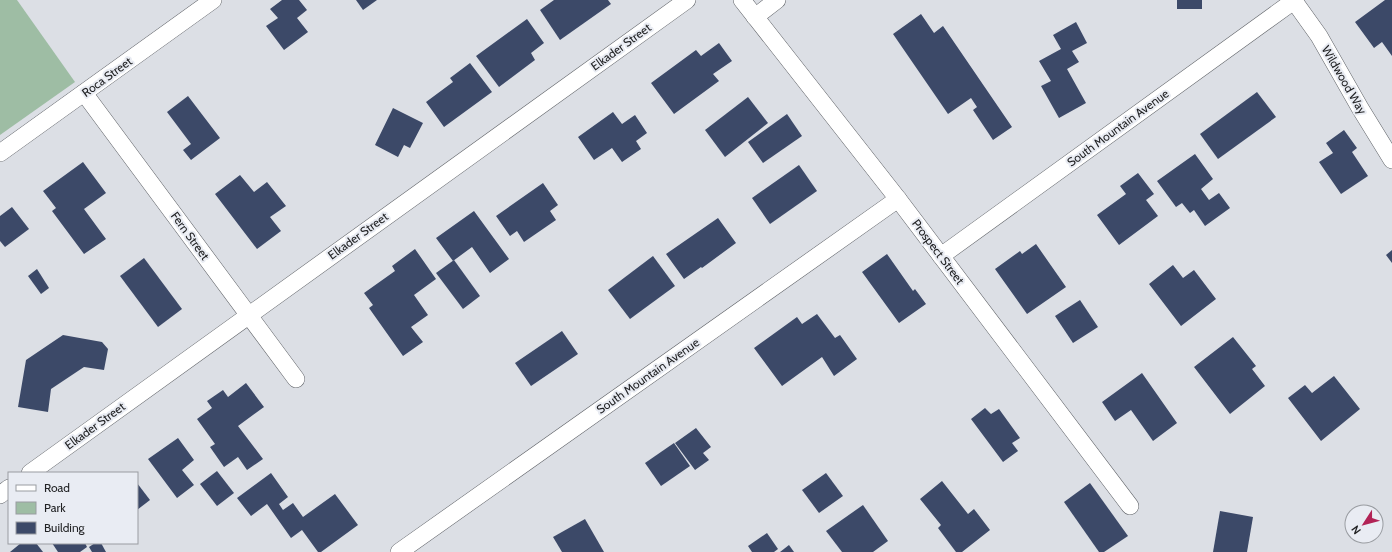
<svg xmlns="http://www.w3.org/2000/svg" width="1392" height="552" font-family="Cabin,sans-serif">
  <rect width="100%" height="100%" fill="#dcdfe5"/>
  <path fill="#9ebda4" d="M0,0H17L75,82L0,135Z"/>
  <g fill="#3c4968">
    <path d="M282,0H299L307,10L297,18L308,32L284,50L266,26L278,18L270,9Z"/>
    <path d="M356,0H377L363,10Z"/>
    <path d="M554,0H608L611,4L560,40L540,10Z"/>
    <rect x="1177" y="0" width="25" height="9"/>
    <path d="M1385,0H1392V56L1382,42L1374,48L1355,22Z"/>
    <path d="M921,14L934,33L943,26L1012,127L993,140L973,110L977,107L971,98L948,114L893,34Z"/>
    <path d="M527,19L544,43L531,53L535,60L499,87L476,56Z"/>
    <path d="M1076,22L1087,43L1072,51L1079,62L1067,69L1086,103L1059,118L1041,86L1051,81L1039,61L1061,49L1053,35Z"/>
    <path d="M719,43L732,61L713,74L719,81L674,114L651,83L696,50L701,56Z"/>
    <path d="M470,63L492,92L444,127L426,102L453,82L450,78Z"/>
    <path d="M1257,92L1276,117L1218,159L1200,134Z"/>
    <path d="M188,96L220,138L191,160L183,150L191,144L167,112Z"/>
    <path d="M748,97L768,123L725,157L705,130Z"/>
    <path d="M393,108L423,123L410,148L404,145L398,157L375,145Z"/>
    <path d="M613,112L622,124L635,115L647,133L636,141L641,149L622,162L612,148L594,160L578,137Z"/>
    <path d="M787,114L802,136L763,163L748,142Z"/>
    <path d="M1344,130L1357,148L1352,152L1368,176L1341,194L1319,162L1333,153L1326,143Z"/>
    <path d="M1195,154L1213,179L1201,189L1209,200L1219,193L1230,208L1205,226L1194,210L1190,213L1182,203L1176,207L1157,181Z"/>
    <path d="M83,162L106,193L84,209L106,239L84,254L52,211L56,208L43,191Z"/>
    <path d="M799,165L817,191L770,224L752,198Z"/>
    <path d="M1138,173L1154,194L1146,200L1158,216L1119,245L1097,215L1126,194L1120,186Z"/>
    <path d="M240,175L254,192L267,182L286,206L270,217L281,231L257,249L215,194Z"/>
    <path d="M543,183L558,205L550,211L556,220L524,242L517,231L510,236L496,216Z"/>
    <path d="M12,207L29,229L5,247L0,241V216Z"/>
    <path d="M474,211L509,259L490,273L472,247L453,261L436,238Z"/>
    <path d="M718,218L736,243L702,268L701,267L684,279L666,254Z"/>
    <path d="M1036,244L1066,287L1027,314L995,269L1020,251L1022,254Z"/>
    <path d="M415,249L436,279L414,295L428,315L411,327L423,342L403,356L369,308L373,305L364,293L395,271L392,266Z"/>
    <path d="M1392,250V263L1386,255Z"/>
    <path d="M887,254L913,291L915,289L926,304L899,323L862,272Z"/>
    <path d="M653,256L675,286L630,319L608,290Z"/>
    <path d="M144,258L182,309L158,327L120,276Z"/>
    <path d="M454,260L480,296L463,309L436,273Z"/>
    <path d="M1173,265L1183,278L1194,270L1216,299L1181,326L1149,284Z"/>
    <path d="M37,269L49,288L41,294L28,276Z"/>
    <path d="M1080,300L1098,327L1073,343L1055,316Z"/>
    <path d="M817,314L835,338L840,335L857,359L834,376L822,357L782,386L754,348L797,317L802,324Z"/>
    <path d="M562,331L578,354L531,386L515,363Z"/>
    <path d="M63,335L102,342L108,349L104,370L84,367L51,389L48,412L18,407L26,360Z"/>
    <path d="M1233,337L1256,366L1252,369L1265,386L1230,414L1194,367Z"/>
    <path d="M1142,373L1177,423L1153,441L1131,410L1115,421L1102,402Z"/>
    <path d="M1334,376L1360,409L1321,441L1288,398L1305,385L1312,393Z"/>
    <path d="M246,383L264,407L238,426L263,459L247,470L238,457L224,467L210,447L215,444L197,419L212,408L207,401L223,390L228,397Z"/>
    <path d="M985,408L991,414L999,409L1020,438L1012,443L1018,451L1003,462L971,419Z"/>
    <path d="M696,428L711,447L703,453L709,460L695,470L675,443Z"/>
    <path d="M178,438L194,460L182,470L194,485L177,498L148,459Z"/>
    <path d="M674,443L690,466L661,486L645,463Z"/>
    <path d="M217,471L234,493L217,506L200,484Z"/>
    <path d="M271,473L288,497L279,504L283,510L293,503L303,517L335,494L358,525L321,552H318L302,530L291,538L267,504L251,516L237,498Z"/>
    <path d="M826,473L843,496L819,513L802,490Z"/>
    <path d="M942,481L968,514L974,509L990,530L962,552H956L938,528L941,525L920,499Z"/>
    <path d="M137,483L150,500L137,510Z"/>
    <path d="M1090,483L1128,536L1104,552H1099L1064,502Z"/>
    <path d="M863,505L888,541L873,552H842L826,531Z"/>
    <path d="M1220,511L1253,517L1247,552H1213Z"/>
    <path d="M585,519L604,552H562L553,537Z"/>
    <path d="M767,533L778,549L774,552H752L748,546Z"/>
    <path d="M21,543H36L43,552H10Z"/>
    <path d="M52,543H85L87,547L80,552H58Z"/>
    <path d="M95,543H101L106,552H92L89,547Z"/>
    <path d="M789,545L794,552H780Z"/>
  </g>
  <g fill="none" stroke-linecap="round" stroke-linejoin="round">
    <g stroke="#5f6267" stroke-width="18">
      <g id="street">
        <path d="M742,0L898,199L1130,506"/>
        <path d="M1294,1L1319,36L1360,108L1392,160"/>
        <path d="M755,17L777,0"/>
        <path d="M84,93L296,379"/>
        <path d="M0,153L213,0"/>
        <path d="M941,256L1295,0"/>
        <path d="M30,473L687,0"/>
        <path d="M0,495L9,488"/>
        <path d="M399,552L898,199"/>
      </g>
    </g>
    <use href="#street" stroke="#fff" stroke-width="17"/>
  </g>
  <g text-anchor="middle" stroke-width="4" stroke-linejoin="round" paint-order="stroke">
    <g font-size="12" fill="#222325" stroke="#e9ecf3">
      <text transform="translate(621 47) rotate(-36)" y="4">Elkader Street</text>
      <text transform="translate(107 77) rotate(-36)" y="4">Roca Street</text>
      <text transform="translate(1344 80) rotate(60)" y="4">Wildwood Way</text>
      <text transform="translate(1118 128) rotate(-36)" y="4">South Mountain Avenue</text>
      <text transform="translate(190 236) rotate(54)" y="4">Fern Street</text>
      <text transform="translate(358 236) rotate(-36)" y="4">Elkader Street</text>
      <text transform="translate(938 252) rotate(53)" y="4">Prospect Street</text>
      <text transform="translate(648 376) rotate(-35)" y="4">South Mountain Avenue</text>
      <text transform="translate(95 426) rotate(-36)" y="4">Elkader Street</text>
    </g>
  </g>
  <rect x="8" y="472" width="130" height="72" fill="#e9ecf3" stroke="#999ca1"/>
  <rect x="16" y="485" width="20" height="6" fill="#ffffff" stroke="#999ca1"/>
  <text x="44" y="492" font-size="12" fill="#222325">Road</text>
  <rect x="16" y="502" width="20" height="12" fill="#9ebda4" stroke="#999ca1"/>
  <text x="44" y="512" font-size="12" fill="#222325">Park</text>
  <rect x="16" y="522" width="20" height="12" fill="#3c4968" stroke="#999ca1"/>
  <text x="44" y="532" font-size="12" fill="#222325">Building</text>
  <g transform="translate(1364 524) rotate(234)"><circle r="19" fill="#e9ecf3" stroke="#999ca1"/>
  <path d="M0-3L7 15L0 10L-7 15Z" fill="#b22356"/>
  <text y="-6" font-size="11" font-weight="bold" text-anchor="middle" fill="#222325">N</text>
  </g>
</svg>
